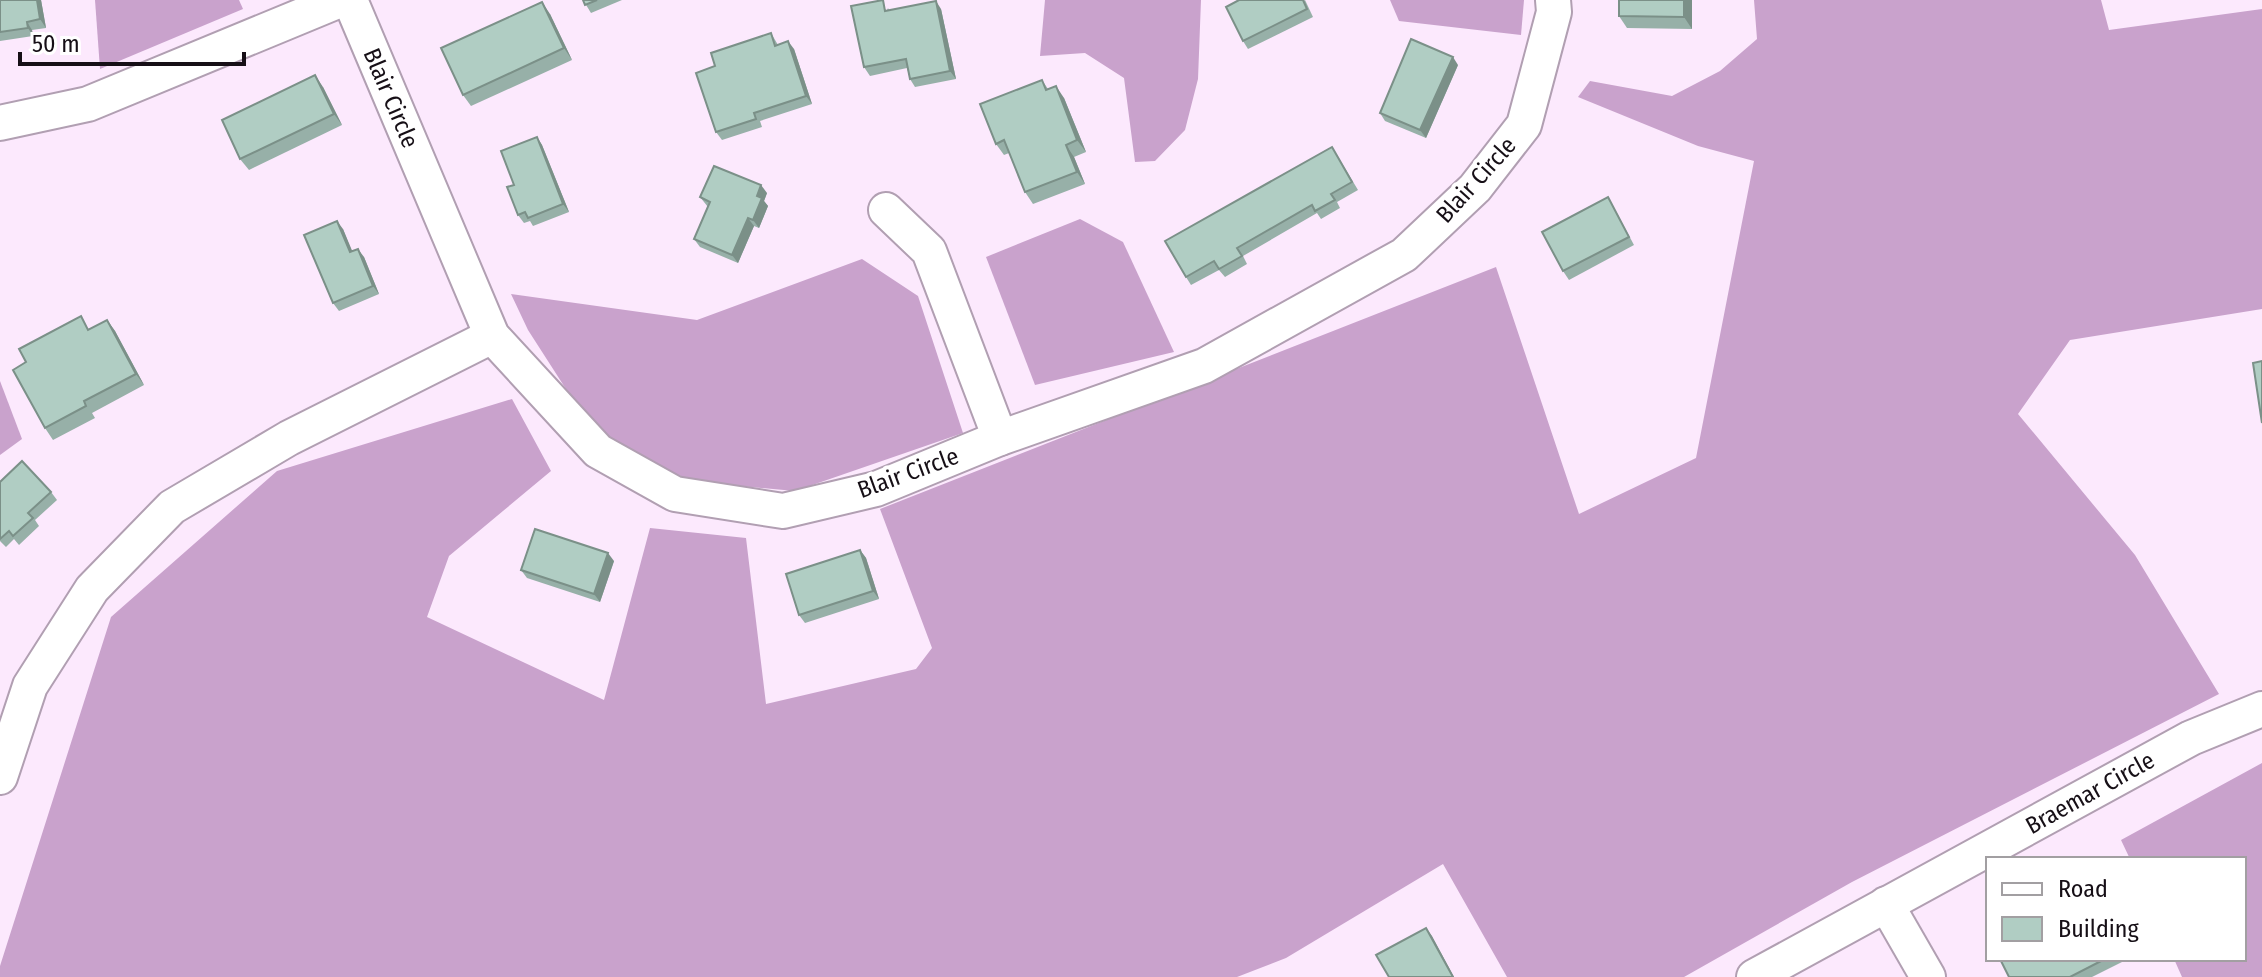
<svg xmlns="http://www.w3.org/2000/svg" width="2262" height="977" font-family="'Fira Sans Condensed',sans-serif">
  <rect width="100%" height="100%" fill="#fce9fd"/>
  <g fill="#c9a2cc">
    <path d="M95,0H239L243,9L100,69Z"/>
    <path d="M1045,0H1201L1198,79L1185,130L1155,161L1135,162L1124,78L1085,53L1040,56Z"/>
    <path d="M1390,0H1524L1521,35L1399,21Z"/>
    <path d="M1754,0H2101L2109,30L2262,9V309L2070,340L2018,414L2135,555L2219,694L1852,882L1684,977H1507L1443,864L1286,958L1237,977H0V966L111,617L277,471L512,399L551,471L449,556L427,617L604,700L650,528L746,538L766,704L916,669L932,648L880,509L1496,267L1579,514L1696,458L1754,161L1698,146L1578,97L1590,81L1672,96L1720,71L1757,39Z"/>
    <path d="M1080,219L1123,242L1174,352L1035,385L986,257Z"/>
    <path d="M862,259L918,296L963,433L795,491L695,482L600,442L528,330L511,294L697,320Z"/>
    <path d="M0,381L22,439L0,455Z"/>
    <path d="M2262,763V977H2182L2174,959H2244V859H2130L2121,840Z"/>
  </g>
  <g fill="none" stroke-linecap="round" stroke-linejoin="round">
    <g stroke="#b19fb2" stroke-width="38">
      <g id="minor">
        <path d="M350,0L492,336L598,451L675,494L783,511L876,489L1000,438L1204,366L1404,255L1475,188L1524,125L1554,12L1553,0"/>
        <path d="M0,123L88,104L340,0"/>
        <path d="M886,210L929,251L1000,438"/>
        <path d="M0,777L30,686L92,589L172,507L289,438L492,336"/>
        <path d="M1886,904L1928,977"/>
        <path d="M1754,977L2191,738L2262,709"/>
      </g>
    </g>
    <use href="#minor" stroke="#fff" stroke-width="34"/>
  </g>
  <g fill="#97b0a8">
    <path d="M0,0H41L46,28L32,30L33,36L0,41Z"/>
    <path d="M583,0H622L591,13Z"/>
    <path d="M1305,0L1313,17L1248,49L1243,41Z"/>
    <path d="M1692,0V29L1627,28L1619,16Z"/>
    <path d="M888,8L889,10L941,9L956,79L915,87L910,79L907,68L870,76L864,67Z"/>
    <path d="M550,14L572,60L471,106L463,95Z"/>
    <path d="M771,33L778,45L794,49L812,104L760,121L762,127L722,140L716,132L715,66Z"/>
    <path d="M1458,65L1426,138L1385,121L1380,113Z"/>
    <path d="M1042,80L1048,89L1064,98L1086,152L1074,157L1085,184L1033,204L1025,192L1009,153L1004,155L996,144Z"/>
    <path d="M323,87L342,125L249,170L240,159Z"/>
    <path d="M537,137L542,145L569,212L533,226L530,221L524,223L518,215L514,185Z"/>
    <path d="M1337,155L1358,190L1337,202L1340,208L1321,219L1317,213L1243,256L1247,264L1225,277L1219,270L1191,285L1186,277Z"/>
    <path d="M767,193L764,201L768,206L759,228L754,226L738,263L700,247L694,239L708,207L700,197Z"/>
    <path d="M1613,206L1634,245L1569,280L1563,271Z"/>
    <path d="M343,229L352,252L364,257L379,294L339,311L333,303Z"/>
    <path d="M107,320L115,331L144,385L92,413L95,418L53,440L45,428L26,362Z"/>
    <path d="M0,482L51,492L57,500L35,520L39,526L19,545L14,539L6,547L0,541Z"/>
    <path d="M860,550L866,558L879,599L805,623L799,615Z"/>
    <path d="M614,561L600,602L527,578L521,570Z"/>
    <path d="M2000,959H2125L2126,960L2092,977H2009Z"/>
  </g>
  <g fill="#7b9088">
    <path d="M37,0H41L46,28L40,19Z"/>
    <path d="M1684,0H1692V29L1684,17Z"/>
    <path d="M936,1L941,9L956,79L950,71Z"/>
    <path d="M542,2L550,14L572,60L564,48Z"/>
    <path d="M27,22L32,30L33,36L28,28Z"/>
    <path d="M788,41L794,49L812,104L806,96Z"/>
    <path d="M1453,57L1458,65L1426,138L1420,130Z"/>
    <path d="M315,75L323,87L342,125L334,114Z"/>
    <path d="M1056,86L1064,98L1086,152L1077,140Z"/>
    <path d="M537,137L542,145L569,212L563,204Z"/>
    <path d="M1066,145L1074,157L1085,184L1077,172Z"/>
    <path d="M761,185L767,193L764,201L768,206L759,228L753,220L757,196Z"/>
    <path d="M748,218L754,226L738,263L732,255Z"/>
    <path d="M337,221L343,229L356,260L350,252Z"/>
    <path d="M358,249L364,257L379,294L373,286Z"/>
    <path d="M107,320L115,331L144,385L136,374Z"/>
    <path d="M860,550L866,558L879,599L873,591Z"/>
    <path d="M608,553L614,561L600,602L594,594Z"/>
    <path d="M1426,928L1432,936L1454,977H1453Z"/>
  </g>
  <g fill="#b0cdc3" stroke="#7b9088" stroke-width="2">
    <path d="M0,0H37L40,19L27,22L28,28L0,32Z"/>
    <path d="M583,0H597L585,5Z"/>
    <path d="M883,0L885,11L936,1L950,71L910,79L906,59L864,67L851,6Z"/>
    <path d="M1239,0H1303L1307,9L1243,41L1226,7Z"/>
    <path d="M1619,0H1684V17L1619,16Z"/>
    <path d="M542,2L564,48L463,95L441,48Z"/>
    <path d="M771,33L775,46L788,41L806,96L754,113L756,119L716,132L696,73L715,66L711,53Z"/>
    <path d="M1411,39L1453,57L1420,130L1380,113Z"/>
    <path d="M315,75L334,114L240,159L222,120Z"/>
    <path d="M1042,80L1046,90L1056,86L1077,140L1066,145L1077,172L1025,192L1004,140L996,144L980,104Z"/>
    <path d="M537,137L563,204L528,218L525,212L518,215L507,187L514,185L501,151Z"/>
    <path d="M1332,147L1352,182L1331,194L1335,200L1315,211L1312,205L1237,248L1242,256L1219,269L1214,261L1186,277L1165,241Z"/>
    <path d="M714,166L761,185L757,196L762,198L753,220L748,218L732,255L694,239L710,202L700,197Z"/>
    <path d="M1608,197L1629,237L1563,271L1542,232Z"/>
    <path d="M337,221L350,252L358,249L373,286L333,303L304,235Z"/>
    <path d="M81,316L88,330L107,320L136,374L84,401L86,406L45,428L13,370L26,362L19,349Z"/>
    <path d="M2262,361V423L2253,363Z"/>
    <path d="M22,461L51,492L28,513L33,518L13,536L9,531L0,539V482Z"/>
    <path d="M535,529L608,553L594,594L521,570Z"/>
    <path d="M860,550L873,591L799,615L786,574Z"/>
    <path d="M1426,928L1453,977H1389L1376,955Z"/>
    <path d="M2000,959H2105L2070,977H2009Z"/>
  </g>
  <g text-anchor="middle" stroke-width="8" stroke-linejoin="round" paint-order="stroke">
    <g font-size="24" fill="#160f16" stroke="#fff">
      <text transform="translate(391 98) rotate(67)" y="8">Blair Circle</text>
      <text transform="translate(1476 180) rotate(-48)" y="8">Blair Circle</text>
      <text transform="translate(908 473) rotate(-20)" y="8">Blair Circle</text>
      <text transform="translate(2090 793) rotate(-29)" y="8">Braemar Circle</text>
    </g>
  </g>
  <rect x="1986" y="857" width="260" height="104" fill="#ffffff" stroke="#a29fa2" stroke-width="2"/>
  <rect x="2002" y="883" width="40" height="12" fill="#ffffff" stroke="#a29fa2" stroke-width="2"/>
  <text x="2058" y="897" font-size="24" fill="#160f16">Road</text>
  <rect x="2002" y="917" width="40" height="24" fill="#b0cdc3" stroke="#a29fa2" stroke-width="2"/>
  <text x="2058" y="937" font-size="24" fill="#160f16">Building</text>
  <path d="M20 52v12h224v-12" fill="none" stroke="#160f16" stroke-width="4"/>
  <text x="32" y="52" font-size="24" fill="#160f16" stroke="#ffffff" stroke-width="6" paint-order="stroke">50 m</text>
</svg>
